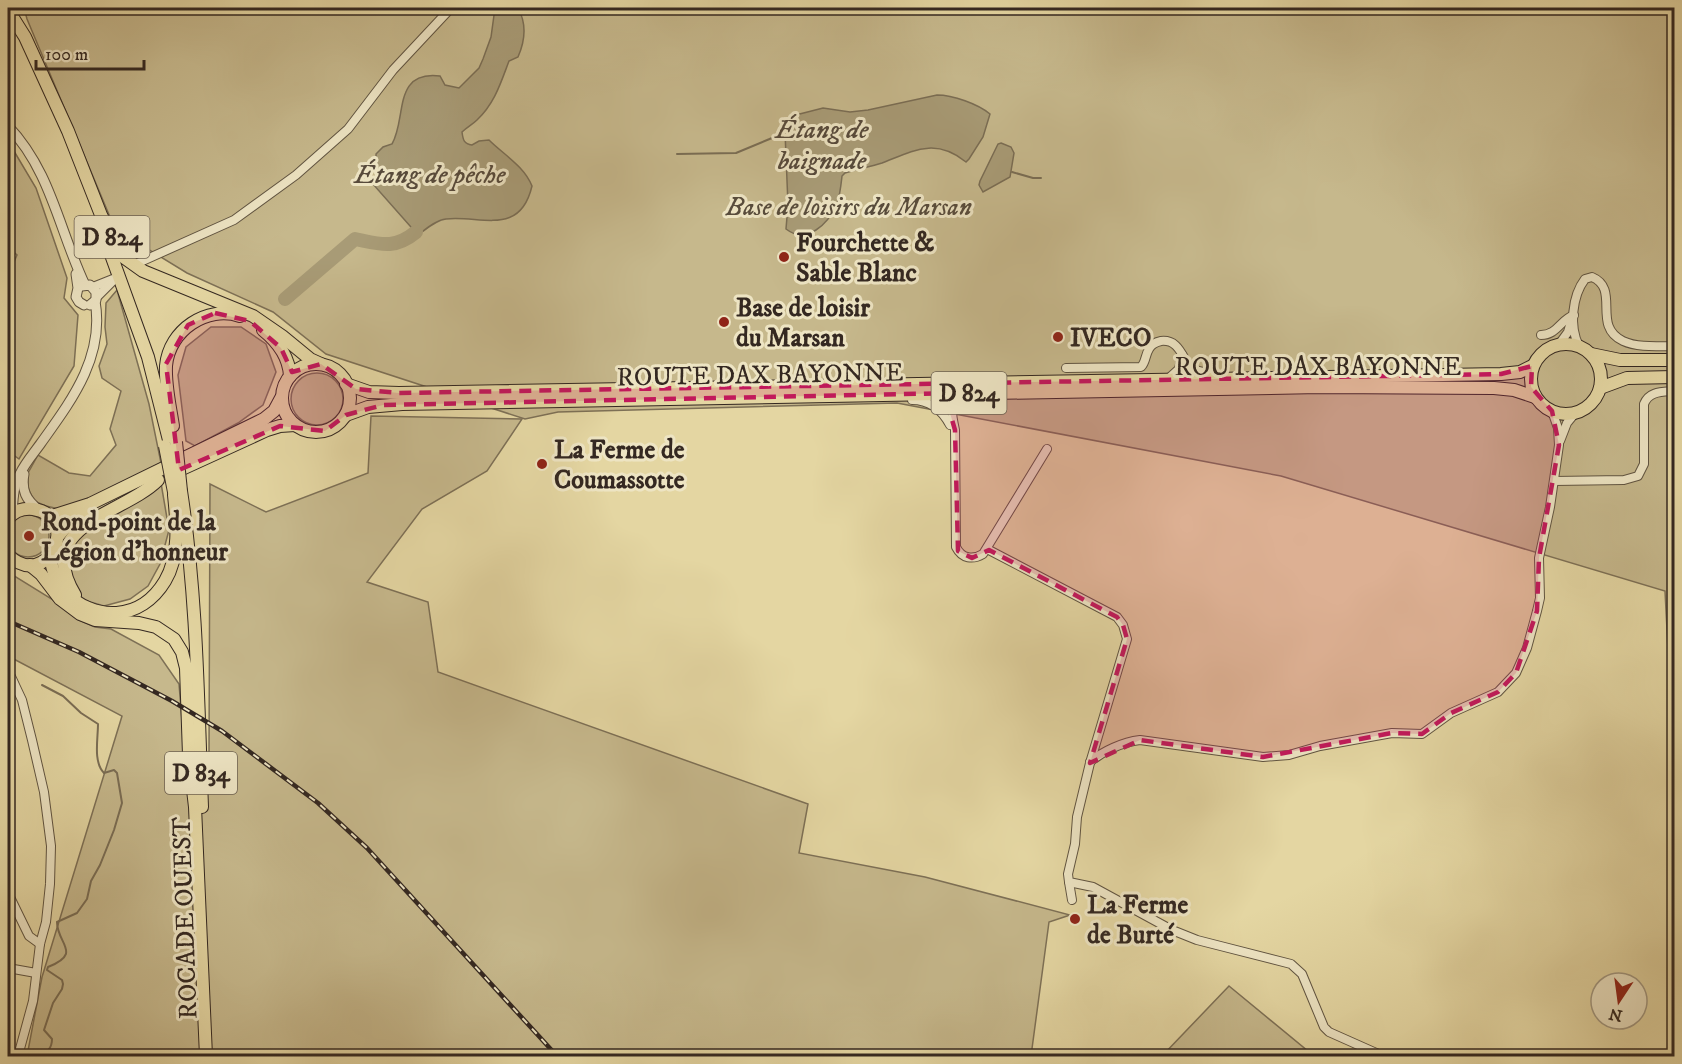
<svg xmlns="http://www.w3.org/2000/svg" width="1682" height="1064" font-family="'IM FELL DW Pica',serif">
  <rect width="100%" height="100%" fill="#e4d6a2"/>
  <filter id="stains"><feTurbulence type="fractalNoise" baseFrequency=".00333" numOctaves="4"/><feColorMatrix values="0 0 0 0 .2 0 0 0 0 .09 0 0 0 0 .02 0 0 0 .5 -.17"/></filter>
  <radialGradient id="worn" r=".72"><stop offset=".6" stop-color="#630" stop-opacity="0"/><stop offset="1" stop-color="#630" stop-opacity=".3"/></radialGradient>
  <g fill="#c6b88c" stroke="#7d7056" stroke-width="1.5">
    <path d="M24,8H1674V766L1665,591L1281,476L897,403L558,412L525,419L326,354L273,312L187,273L115,229L27,19Z"/>
    <path d="M8,141L36,188L67,278L64,298L78,315L74,366L19,459L8,451V276L17,255L8,247Z"/>
    <path d="M117,290L149,404L161,463L77,506L59,509L46,506L34,501L28,488V473L38,455L69,473L90,476L116,445L110,429L121,391L102,378L99,366L107,344L105,327L106,303Z"/>
    <path d="M211,327H241L266,344L276,372L263,405L238,423L195,446L186,441L178,375L186,347Z"/>
    <circle cx="317" cy="399" r="26"/>
    <path d="M371,416L522,419L487,471L422,509L367,582L428,602L438,672L808,804L799,853L925,877L1070,915L1049,922L1031,1056H27L42,977L122,716L8,656V572L55,601L77,619L95,627L111,629L159,655L179,684L185,758H209L210,484L266,512L368,473Z"/>
    <path d="M161,483L169,530L160,564L148,586L130,599L104,606L80,599L66,582C66,574 65,566 67,558C74,527 135,498 161,483Z"/>
    <circle cx="28" cy="536" r="21"/>
    <path d="M1229,986L1314,1056H1162Z"/>
  </g>
  <g fill="#a89b76" stroke="#7a6d54" stroke-width="1.5">
    <path d="M495,8H518C527,24 525,41 518,57L509,61C501,82 495,103 477,120C473,124 467,127 462,132C463,140 464,144 472,145L479,141L489,140C504,155 524,166 532,186C520,237 481,215 446,219C436,220 426,229 418,235L372,183L377,180C378,171 376,163 376,154L383,147L392,144C407,119 392,70 440,76L445,85L459,88L479,68L483,59L491,37Z"/>
    <path d="M937,95C953,95 978,104 990,114L983,137L969,159L966,162C935,137 913,151 882,163C870,167 857,169 845,173L842,176C841,185 840,195 837,204C828,224 807,245 786,229L788,205L785,132V125L792,116L823,108L850,112L868,110Z"/>
    <path d="M1001,143L1011,147L1014,153L1010,177L983,192L979,185L980,181L998,144Z"/>
  </g>
  <g fill="none" stroke-linecap="round" stroke-linejoin="round">
    <g stroke="#7a6d54" stroke-width="2">
      <path d="M677,154L736,153L772,138"/>
      <path d="M1012,172L1033,178H1041"/>
      <path d="M39,1056C47,1052 52,1049 52,1039L44,1030L53,1003L62,989L63,984L62,980L47,970L48,967C83,953 57,944 57,922L77,913L87,899L91,881L100,865L114,830L122,803L117,773L114,770L104,773C93,762 98,739 98,724L81,713L63,696L42,685"/>
    </g>
    <path stroke="#a89b76" stroke-width="14" d="M285,299L355,239C380,244 394,250 416,232"/>
    <g stroke="#605441" stroke-width="10">
      <g id="minor">
        <path d="M138,263L234,220L296,175L348,129L393,70L451,8"/>
        <path d="M93,287L113,279"/>
        <path d="M96,298L115,279"/>
        <path d="M1541,335C1557,335 1560,320 1574,315"/>
        <path d="M1560,343L1568,332L1571,322"/>
        <path d="M1579,346C1569,327 1572,296 1585,279L1592,277C1621,289 1591,326 1623,341C1638,348 1658,346 1674,346"/>
        <path d="M1066,368L1141,367C1146,362 1145,355 1149,349C1151,345 1156,342 1161,341C1180,339 1182,359 1192,369L1211,374"/>
        <path d="M1168,379L1179,369L1182,355"/>
        <path d="M958,393C949,407 952,415 955,430L956,547C962,559 973,560 983,554L1047,449"/>
        <path d="M912,400C929,400 942,410 950,425"/>
        <path d="M1560,441L1567,423L1576,412"/>
        <path d="M1554,481L1624,480L1638,476L1644,464V404C1649,391 1662,392 1674,391"/>
        <path d="M987,549L1117,617L1123,625L1127,639L1090,763L1077,817L1075,844L1068,874L1069,882L1093,887L1172,930L1197,940L1291,964L1302,974L1324,1027L1329,1032L1383,1056"/>
        <path d="M8,670L22,700L32,740L44,792L51,846L50,884L46,922L40,944L33,1001L18,1056"/>
        <path d="M1090,762C1103,751 1123,742 1140,740L1263,757L1289,755L1320,746L1392,733L1422,734L1451,713L1498,692L1516,673L1527,648L1537,611L1540,598L1539,558L1550,507L1559,445L1558,428L1552,411"/>
        <path d="M1069,882L1072,900"/>
        <path d="M8,893L29,936L40,944"/>
        <path d="M8,968L36,973"/>
      </g>
    </g>
    <g stroke="#605441" stroke-width="11">
      <g id="tertiary">
        <path d="M8,126C51,171 59,230 85,285"/>
        <path d="M76,274L78,288L76,297L79,302L84,305"/>
        <path d="M82,286L90,285L96,292V300L90,305"/>
        <path d="M24,474C21,490 26,500 39,510"/>
        <path d="M12,514C13,501 13,486 20,474C25,463 34,453 41,443C71,401 105,357 95,301"/>
      </g>
    </g>
    <g stroke="#342821" stroke-width="14">
      <g id="primary">
        <path d="M8,10L25,37L68,131L101,215L122,256L143,271L253,316L282,336L310,359L321,364"/>
        <path d="M105,238L148,357L170,444"/>
        <path d="M263,330C278,342 289,356 290,376"/>
        <circle cx="1566" cy="379" r="35"/>
        <circle cx="316" cy="398" r="34"/>
        <path d="M346,384L369,392L399,393L1501,374L1520,372L1532,366"/>
        <path d="M346,415L368,407L402,404L1320,387L1494,388L1514,390L1535,397"/>
        <path d="M173,426C170,406 165,386 166,366C169,330 207,305 240,316"/>
        <path d="M171,474L267,430L280,426L295,425"/>
        <path d="M181,491C197,595 198,701 202,807"/>
        <path d="M49,517L90,504L264,419L274,411L281,398"/>
        <path d="M8,519C14,511 23,508 33,509C82,516 48,593 8,555"/>
        <path d="M58,536L71,521L90,512"/>
        <path d="M50,556C52,568 55,581 63,590C94,623 141,621 165,581C180,556 177,523 174,495"/>
        <path d="M30,565L41,574L60,599L80,614L95,620L139,623L156,627L174,639L182,652L186,668L189,755L195,807L206,1056"/>
        <path d="M75,595C32,524 123,515 158,480"/>
      </g>
    </g>
    <g stroke="#342821" stroke-width="14">
      <g id="trunk">
        <path d="M1591,354L1620,360H1674"/>
        <path d="M1600,388L1627,378L1674,377"/>
      </g>
    </g>
    <use href="#minor" stroke="#ede4c3" stroke-width="8"/>
    <use href="#tertiary" stroke="#ede4c3" stroke-width="9"/>
    <use href="#primary" stroke="#e4d6a2" stroke-width="12"/>
    <use href="#trunk" stroke="#e4d6a2" stroke-width="12"/>
    <g stroke="#342821" stroke-width="4.5">
      <path id="rail" d="M8,621L79,652L172,701L222,731L318,803L367,848L557,1056"/>
    </g>
    <use href="#rail" stroke="#ede4c3" stroke-width="2" stroke-dasharray="7" stroke-linecap="butt"/>
    <g stroke="#342821" stroke-width="14" stroke-linecap="butt">
      <g id="primary-bridge">
        <path d="M176,442L181,491"/>
        <path d="M165,446L174,492"/>
      </g>
    </g>
    <use href="#primary-bridge" stroke="#e4d6a2" stroke-width="12"/>
  </g>
  <path fill="#c2185b" fill-opacity="0.2" stroke="#c2185b" stroke-width="4.5" stroke-dasharray="12 8" stroke-linejoin="round" d="M215,313L250,321L281,348L292,372L321,364L356,389L399,393L1501,374L1532,366L1531,387L1552,411L1559,445L1539,558L1537,611L1516,673L1498,692L1451,713L1422,734L1392,733L1263,757L1140,740L1090,763L1127,639L1123,625L1117,617L989,550L972,558L958,551L955,430L950,413L955,393L383,405L346,415L325,431L280,426L179,470L166,364L188,325Z"/>
  <g fill="#8f2418" stroke="#ede4c3" stroke-width="2">
    <circle cx="784" cy="257" r="6"/>
    <circle cx="724" cy="322" r="6"/>
    <circle cx="1058" cy="337" r="6"/>
    <circle cx="542" cy="464" r="6"/>
    <circle cx="29" cy="536" r="6"/>
    <circle cx="1075" cy="919" r="6"/>
  </g>
  <g text-anchor="middle" stroke-width="6" stroke-linejoin="round" paint-order="stroke">
    <g fill="#ede4c3" stroke="#6c6052" stroke-width="1.5">
      <rect x="74.5" y="216" width="75" height="42" rx="4.5"/>
      <rect x="931.5" y="372" width="75" height="42" rx="4.5"/>
      <rect x="165" y="752" width="72" height="42" rx="4.5"/>
    </g>
    <g font-size="24" font-weight="bold" fill="#342821">
      <text x="112" y="245">D 824</text>
      <text x="969" y="401">D 824</text>
      <text x="201" y="781">D 834</text>
    </g>
    <g font-size="26" font-style="italic" fill="#584c3c" stroke="#ede4c3">
      <text x="849" y="215">Base de loisirs du Marsan</text>
    </g>
    <g font-size="26" font-weight="bold" fill="#342821" stroke="#ede4c3" text-anchor="start">
      <text x="796" y="251">Fourchette &amp;<tspan x="796" dy="30">Sable Blanc</tspan></text>
      <text x="736" y="316">Base de loisir<tspan x="736" dy="30">du Marsan</tspan></text>
      <text x="1070" y="346">IVECO</text>
      <text x="554" y="458">La Ferme de<tspan x="554" dy="30">Coumassotte</tspan></text>
      <text x="41" y="530">Rond-point de la<tspan x="41" dy="30">Légion d'honneur</tspan></text>
      <text x="1087" y="913">La Ferme<tspan x="1087" dy="30">de Burté</tspan></text>
    </g>
    <g font-size="26" fill="#342821" stroke="#ede4c3">
      <text x="1318" y="375">ROUTE DAX BAYONNE</text>
      <text transform="translate(760 374) rotate(-1)" y="9">ROUTE DAX BAYONNE</text>
      <text transform="translate(184 918) rotate(-92)" y="9">ROCADE OUEST</text>
    </g>
    <g font-size="27" font-style="italic" fill="#574a3b" stroke="#ede4c3">
      <text x="822" y="138">Étang de<tspan x="822" dy="31">baignade</tspan></text>
      <text x="430" y="183">Étang de pêche</text>
    </g>
  </g>
  <rect width="1682" height="1064" fill="none" stroke="#e4d6a2" stroke-width="30"/>
  <rect x="9" y="9" width="1664" height="1046" fill="none" stroke="#342821" stroke-width="3"/>
  <rect x="15" y="15" width="1652" height="1034" fill="none" stroke="#342821" stroke-width="1.5"/>
  <g transform="translate(1619 1001) rotate(193)"><circle r="28" fill="#ede4c3" stroke="#a39982" stroke-width="1.5"/>
  <path d="M0-4.5L10 22L0 15L-10 22Z" fill="#8f2418"/>
  <text y="-9" font-size="16" font-weight="bold" text-anchor="middle" fill="#342821">N</text>
  </g>
  <path d="M36 60v9h108v-9" fill="none" stroke="#342821" stroke-width="3"/>
  <text x="45" y="60" font-size="18" fill="#342821" stroke="#ede4c3" stroke-width="4.5" paint-order="stroke">100 m</text>
  <rect width="100%" height="100%" filter="url(#stains)"/>
  <rect width="100%" height="100%" fill="url(#worn)"/>
</svg>
